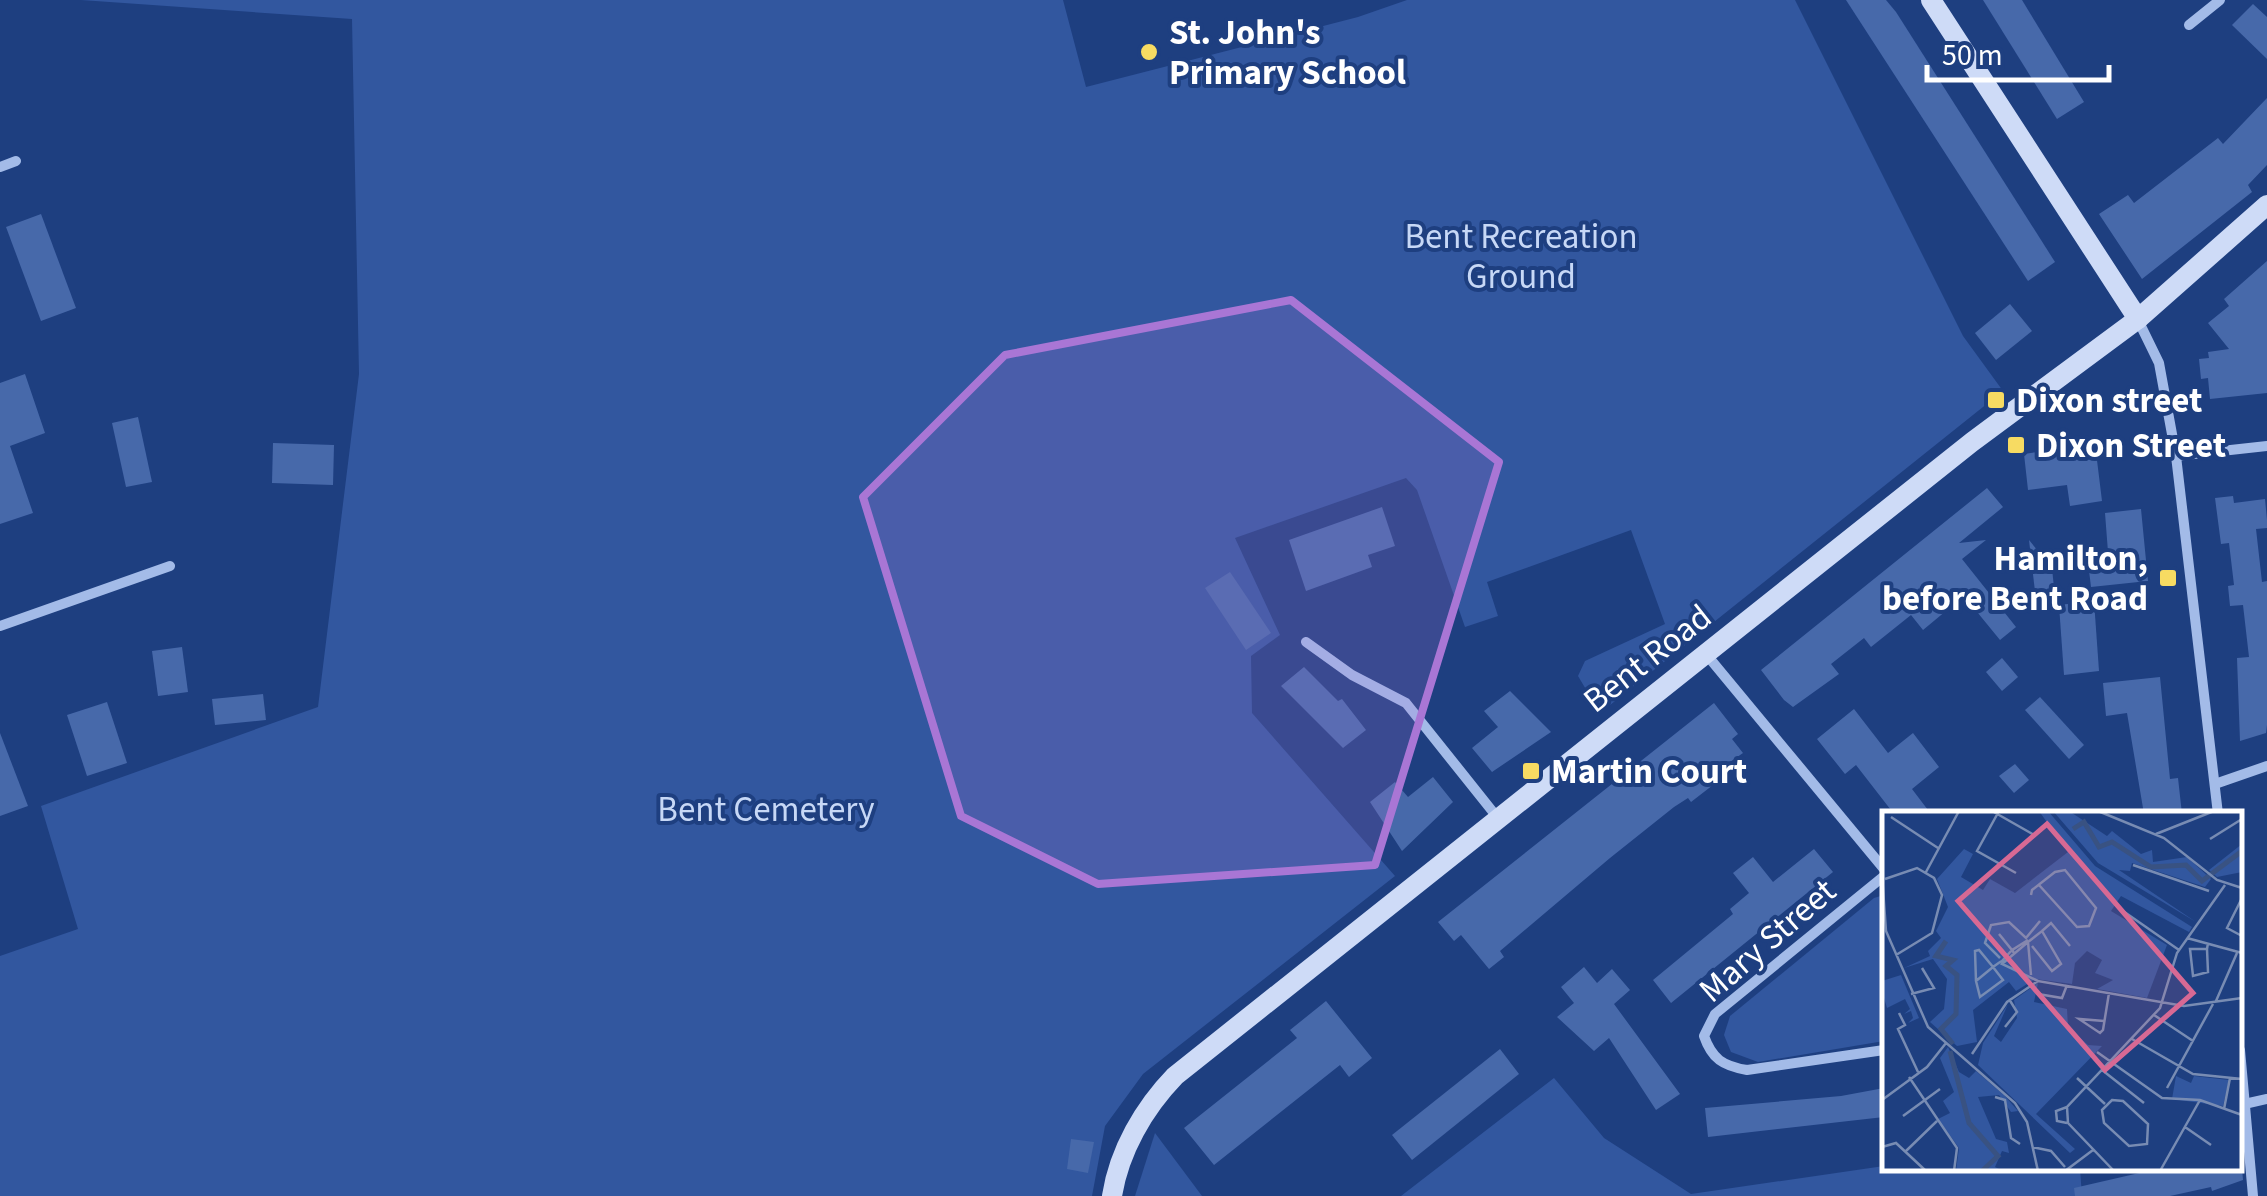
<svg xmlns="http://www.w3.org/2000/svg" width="2267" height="1196" font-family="'Source Sans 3',sans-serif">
  <rect width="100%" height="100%" fill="#1e3f80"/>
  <g fill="#32579f">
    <path d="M81,0H1063L1086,87L1358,17L1407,0H1795L1963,336L2003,391L1600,713L1578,676L1585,661L1665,624L1631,530L1487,582L1498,616L1465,627L1417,490L1406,478L1235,538L1280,635L1251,656L1252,713L1395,876L1143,1074L1105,1126L1092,1196H0V956L78,929L41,806L318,707L359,374L352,19Z"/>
    <path d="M1884,895V1041L1758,1062L1731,1052L1724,1035L1730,1016L1874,898Z"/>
    <path d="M1554,1078L1604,1138L1691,1194L1884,1166L2080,1169L2082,1196H1401Z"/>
    <path d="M1155,1133L1202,1196H1135Z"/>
  </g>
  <g fill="#4769aa">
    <path d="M1846,0H1886L1896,12L2055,262L2028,281Z"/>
    <path d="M1983,0H2022L2084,102L2057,119Z"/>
    <path d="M2253,4L2267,17V59L2232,25Z"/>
    <path d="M2267,98V165L2248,185L2252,192L2142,279L2099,214L2128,195L2134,203L2218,138L2223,144Z"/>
    <path d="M41,214L76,308L41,321L6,227Z"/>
    <path d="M2267,261V393L2210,399L2208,378L2201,379L2199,359L2209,358L2208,352L2229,349L2208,323L2229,306L2224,299Z"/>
    <path d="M2010,304L2032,331L1996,360L1975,333Z"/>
    <path d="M25,374L45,433L10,446L33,513L0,524V383Z"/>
    <path d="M138,417L152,482L126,487L112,423Z"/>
    <path d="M273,443L334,445L333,485L272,483Z"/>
    <path d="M2095,444L2102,501L2070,506L2067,485L2028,490L2024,454Z"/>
    <path d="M1987,488L2003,507L1959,543L1986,540L1962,559L2016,627L2000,640L1964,596L1923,630L1911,615L1871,647L1864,638L1831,664L1839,674L1793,707L1784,700L1761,670Z"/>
    <path d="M2233,496L2234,503L2265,499L2267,520V528L2256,529L2262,582L2267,581V725L2266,733L2240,741L2237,658L2249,657L2243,605L2230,606L2228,586L2234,585L2229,543L2221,544L2215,498Z"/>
    <path d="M1382,507L1395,546L1368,555L1372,567L1306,591L1289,540Z"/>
    <path d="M2141,509L2148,581L2091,587L2087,554L2108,552L2105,513Z"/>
    <path d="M2029,540L2052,568L2055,598L2036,600Z"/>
    <path d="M1230,572L1271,633L1246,650L1205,588Z"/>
    <path d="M2094,601L2099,671L2064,675L2059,605Z"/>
    <path d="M182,647L188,692L158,696L152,651Z"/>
    <path d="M2002,658L2018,677L2002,691L1986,672Z"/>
    <path d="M1304,667L1338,701L1342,699L1366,730L1343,748L1281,686Z"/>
    <path d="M2160,677L2170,779L2178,778L2182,814H2144L2127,713L2106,716L2103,683Z"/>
    <path d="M1510,691L1551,732L1492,772L1472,748L1498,727L1484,711Z"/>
    <path d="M263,694L266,720L215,725L212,699Z"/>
    <path d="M2040,697L2084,745L2069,759L2025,710Z"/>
    <path d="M107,702L127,763L87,776L67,715Z"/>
    <path d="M1714,703L1738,734L1732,739L1743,753L1730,762L1735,768L1691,802L1688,798L1674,807L1610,858L1500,951L1504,957L1489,969L1461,935L1454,941L1438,922Z"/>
    <path d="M1854,709L1888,753L1913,733L1939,767L1912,789L1931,814H1894L1856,765L1845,774L1817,739Z"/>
    <path d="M0,733L28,806L0,816Z"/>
    <path d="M2015,764L2029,780L2014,793L1999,776Z"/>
    <path d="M1433,777L1453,802L1402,851L1370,802L1395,782L1408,797Z"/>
    <path d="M1814,849L1833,872L1671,1003L1653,980L1733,914L1730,909L1749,893L1733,873L1753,857L1773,882Z"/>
    <path d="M1584,967L1597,983L1612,969L1630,990L1614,1004L1680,1094L1656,1110L1609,1038L1594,1051L1557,1017L1574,1003L1561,987Z"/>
    <path d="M1326,1001L1372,1058L1349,1077L1340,1065L1214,1165L1184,1128L1297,1038L1290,1030Z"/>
    <path d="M1500,1049L1519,1074L1412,1160L1392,1135Z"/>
    <path d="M1884,1088V1117L1708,1137L1705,1108L1841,1096Z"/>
    <path d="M1071,1139L1094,1142L1088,1173L1067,1169Z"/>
    <path d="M2161,1168H2242L2243,1180L2212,1191L2211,1187L2170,1196H2075L2074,1188Z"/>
  </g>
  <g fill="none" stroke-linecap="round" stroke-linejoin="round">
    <g stroke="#a3bbe8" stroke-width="10">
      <path d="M2189,25L2220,0"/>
      <path d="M0,167L16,161"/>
      <path d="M2138,320L2159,363L2176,456L2218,814"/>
      <path d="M2176,456L2267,446"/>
      <path d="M0,626L170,566"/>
      <path d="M1306,642L1352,675L1406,703L1497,817"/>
      <path d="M1706,654L1884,869"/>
      <path d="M2215,784L2267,766"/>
      <path d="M1884,876L1715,1014L1704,1036C1712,1059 1723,1066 1747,1070L1884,1050"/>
      <path d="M2240,1050L2253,1196"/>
      <path d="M2240,1105L2267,1099"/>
    </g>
    <g stroke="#cedbf7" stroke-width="20">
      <path d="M1931,0L2138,319"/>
      <path d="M1112,1196C1119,1151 1144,1108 1175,1076L1972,442L2138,319L2267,205"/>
    </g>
  </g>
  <path fill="#a976d5" fill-opacity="0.2" stroke="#a976d5" stroke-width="8" stroke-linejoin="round" d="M1291,300L1499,462L1375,865L1098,884L961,816L863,497L1005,355Z"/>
  <g fill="#f7db62" stroke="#1e3f80" stroke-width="4">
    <circle cx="1149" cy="52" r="10"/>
    <rect x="1986" y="390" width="20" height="20" rx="5"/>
    <rect x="2006" y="435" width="20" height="20" rx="5"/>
    <rect x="2158" y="568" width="20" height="20" rx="5"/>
    <rect x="1521" y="761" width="20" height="20" rx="5"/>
  </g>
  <g text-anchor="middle" stroke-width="8" stroke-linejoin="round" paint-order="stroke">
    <g font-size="35" font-weight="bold" fill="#fff" stroke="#1e3f80" text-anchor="start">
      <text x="1169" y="44">St. John's<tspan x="1169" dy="40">Primary School</tspan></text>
      <text x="2016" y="412">Dixon street</text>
      <text x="2036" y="457">Dixon Street</text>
      <text x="2148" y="570" text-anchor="end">Hamilton,<tspan x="2148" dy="40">before Bent Road</tspan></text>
      <text x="1551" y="783">Martin Court</text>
    </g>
    <g font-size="35" fill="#c7d8f6" stroke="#1e3f80">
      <text x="1521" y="248">Bent Recreation<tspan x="1521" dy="40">Ground</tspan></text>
      <text x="766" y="821">Bent Cemetery</text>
    </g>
    <g font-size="35" fill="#fff" stroke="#1e3f80">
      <text transform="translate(1647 658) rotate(-38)" y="12">Bent Road</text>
      <text transform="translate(1767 940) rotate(-41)" y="12">Mary Street</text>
    </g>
  </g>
  <g transform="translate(1882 811)">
    <rect width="360" height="360" fill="#1e3f80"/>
    <path d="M157,0H166L213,55L310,116L307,121L239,85L229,100L285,134L265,187L215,178L231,169L213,162L220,149L205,140L193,152L190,173L153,168L134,180L127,171L91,199L95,231L75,235L48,211L62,198L65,168L51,148L22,157L48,145L46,140L59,127L54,120L66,96L55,68L82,38L91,43L79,66L101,79L108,68L133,82L186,41ZM171,0H187L225,25L230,20L259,43L270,39L271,51L305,46L329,68L323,76L250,52L248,60L237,59L314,111L216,52ZM360,33V61L335,66L327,59ZM19,164L37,207L26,212L31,207L29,200L22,203L28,198L23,188L5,197L0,180V170ZM156,172L152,191L185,198L186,216L206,234L220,235L154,303L193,338L188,342L96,254L101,232L126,193L112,225L119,231L135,207L132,189ZM66,236L77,261L87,267L94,260L122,284L136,300L129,301L117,284L96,286L114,328L125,331L127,342L120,340L113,356L121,360H74L77,337L56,308L68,302L61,290L72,281L58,247ZM294,265L309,272L312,265L347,269L341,295L290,288Z" fill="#32579f"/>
    <path fill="none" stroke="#395282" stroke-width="5" d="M191,18L202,11L217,36L230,31L269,56L304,54L320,70L360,40M64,130L54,145L71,149L64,155L75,164L74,203L59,218L71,233M68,240L87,312L116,345L100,360"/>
    <path fill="none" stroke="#788cb3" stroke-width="2.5" d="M110,0L154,25M117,0L95,40L134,62M216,0L282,27L335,69L360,77M9,6L56,37M274,23L332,0M328,28L360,8M251,54L327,80M44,61L77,0M0,63L4,120L46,216L133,292L145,311L156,360M3,68L35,57L52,67L60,84L50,122L14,144M149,84L150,79L173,61L183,59L214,97L207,115L195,116L157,74M359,89L345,117L360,125M241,100L297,139M160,120L169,112L188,135M305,127L360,142M122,129L117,123L130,139L146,129M146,131L160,120L179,153L170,160L150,135M325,138L326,161L311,165L308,138H325L326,132M118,147L103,132L109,114L127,111L144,127L158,110M149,164L146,131L120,153L156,170M94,170L93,140L97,139L111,156L121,169L98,186L94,170L111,156L118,151L120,150L130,139L132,142M29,183L52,177L40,157M156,183L180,187L185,174M334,190L355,142M17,202L23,214L16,218L36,261M272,204L311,230M222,210L197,208L218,222L221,219L227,182M123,216L135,201L127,188M250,228L311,263L360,268M215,241L280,287L318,289L360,304M90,243L125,191L156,170L302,195L360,187M220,259L262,292M27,266L75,337L72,360M195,267L223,293M285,277L331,193M113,286L123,289L129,327L138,333M0,289L45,256L64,232M230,289L241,290L266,313L265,333L247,335L222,312L220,299ZM342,298L348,267M21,305L58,278M185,312L175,310L174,300L185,296M303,316L329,334M0,336L14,332L44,360M150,336L169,340L183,356M24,340L55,310M183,360L211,339M232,360L186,312L185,296L278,197L295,142L343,74M278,360L318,289"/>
    <path fill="#d76994" fill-opacity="0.15" stroke="#d76994" stroke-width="5" d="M165,13L311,182L223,259L76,90Z"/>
    <rect width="360" height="360" fill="none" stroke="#fff" stroke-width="5"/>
  </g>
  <path d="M1927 65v15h182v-15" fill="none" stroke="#ffffff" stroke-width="5"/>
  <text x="1942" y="65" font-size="30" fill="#ffffff" stroke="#1e3f80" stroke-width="8" paint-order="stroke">50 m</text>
</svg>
